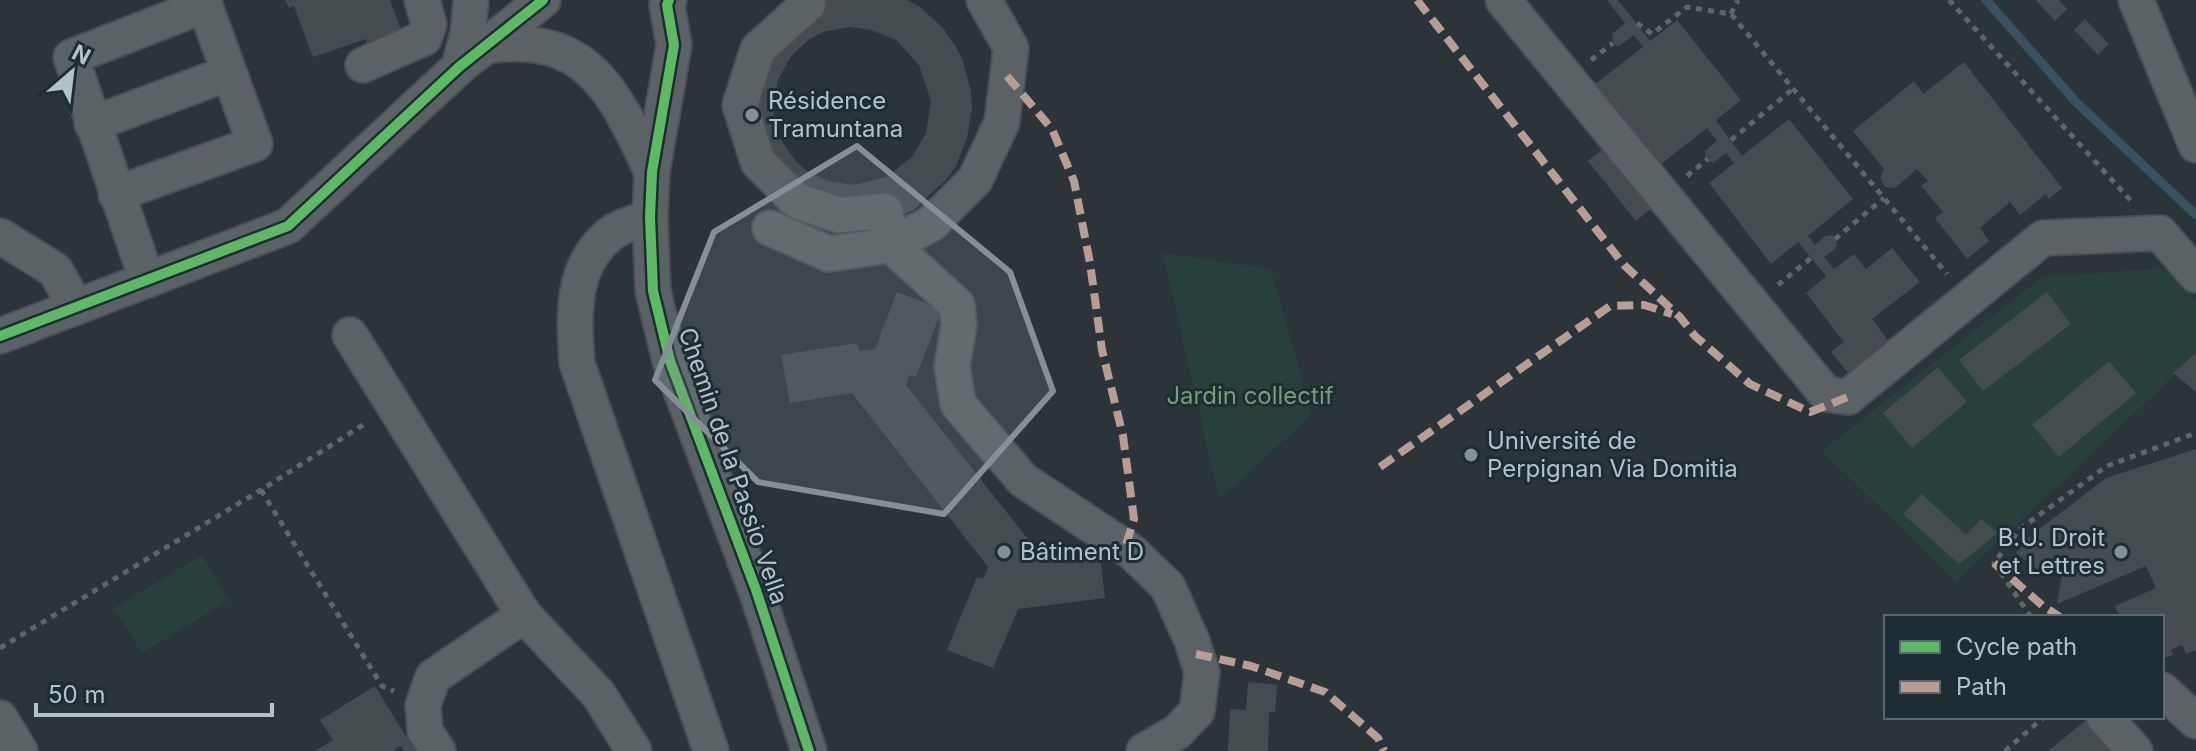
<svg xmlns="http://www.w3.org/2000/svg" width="2196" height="751" font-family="Inter,sans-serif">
  <rect width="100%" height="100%" fill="#2b3438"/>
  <g fill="#283f3c">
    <path d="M1163,253L1271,269L1312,415L1219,499Z"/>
    <path d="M2166,268L2196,301V355L1956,582L1822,451L2042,277Z"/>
    <path d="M202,555L229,600L142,653L114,608Z"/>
  </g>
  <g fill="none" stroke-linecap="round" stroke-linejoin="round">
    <path stroke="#395260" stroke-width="9" d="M1986,0L2077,103L2196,215"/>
  </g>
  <g fill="#444c50" fill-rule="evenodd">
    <path d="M285,0H390L404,38L370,50L366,39L313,57L294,6L289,8Z"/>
    <path d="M795,0H907L920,7L943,28L956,47L963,61L971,91L972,107L967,138L956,166L947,179L913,210L884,222L769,195L736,142ZM849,27L871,30L896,40L919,65L931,101L926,133L912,157L886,177L854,185L827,181L807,171L795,160L779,137L773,111L778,79L792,55L808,40L823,32Z"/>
    <path d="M1607,0H1618L1650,41L1677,20L1741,100L1716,120L1742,156L1789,119L1853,199L1808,236L1815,245L1825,236L1832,235L1836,240L1837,245L1834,250L1824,257L1834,269L1854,254L1866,269L1892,248L1920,282L1872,319L1893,347L1853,379L1831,352L1844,342L1806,293L1826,276L1798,242L1771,264L1709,183L1734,163L1726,153L1713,163L1705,157V151L1717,141L1707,128L1660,165L1595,84L1643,47L1634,35L1618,47L1613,43L1612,34L1625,23Z"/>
    <path d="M2036,0H2059L2067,9L2055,21Z"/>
    <path d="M2085,19L2109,44L2098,55L2074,30Z"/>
    <path d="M1964,62L2062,188L2049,199L2046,194L2020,215L2010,202L1980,228L1989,241L1967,259L1935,218L1943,212L1921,186L1928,181L1917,169L1895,188L1885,187L1880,178L1884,169L1853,131L1914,81L1923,94Z"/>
    <path d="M1605,147L1654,206L1636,221L1588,161Z"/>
    <path d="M897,292L942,309L916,377L909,375L906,385L1035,548L1031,551L1036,557L1099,549L1105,598L1018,609L993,668L947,650L977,577L983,579L988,567L852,393L790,403L781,355L857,343L859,351L875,349Z"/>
    <path d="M2047,292L2071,324L1983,391L1959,360Z"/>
    <path d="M2196,353V392L2173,373Z"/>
    <path d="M2109,361L2136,393L2059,457L2032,425Z"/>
    <path d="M1938,367L1967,402L1912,448L1883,413Z"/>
    <path d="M2196,449V650L2186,654L2182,645L2171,650L2173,655L2162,659V617H2119L2115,606L2156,588L2146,566L2057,604L2063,568L2045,575L2016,553L2029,537L2106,478Z"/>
    <path d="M1922,494L1966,535L1981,519L1998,533L1959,564L1903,514Z"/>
    <path d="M1248,682L1277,685L1275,712H1269L1268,751H1228L1230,709L1246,710Z"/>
    <path d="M375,686L415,751H404L401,746L393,751H315L333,740L320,720Z"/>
    <path d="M2085,721L2109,751H2048Z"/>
  </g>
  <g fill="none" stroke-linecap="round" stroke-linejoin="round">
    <g stroke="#494f53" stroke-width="38">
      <g id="minor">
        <path d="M669,0L667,5L674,45L652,172L650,217L653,291L670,361L756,590L809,751"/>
        <path d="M806,0L808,4L758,49L740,105L758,162L797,201L839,215L885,211L891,245L957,305L959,325L952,366L958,404L1023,480L1132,552L1168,587L1192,641L1202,672L1197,711L1177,732L1144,751"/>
        <path d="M1503,0L1826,394L1848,397L2043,238L2160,233L2196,275"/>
        <path d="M2136,0L2196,145"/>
        <path d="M483,46C589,31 613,90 652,172"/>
        <path d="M363,65L424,38L429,24L422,0"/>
        <path d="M459,67L468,33L471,0"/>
        <path d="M92,124L229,73"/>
        <path d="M116,194L255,144L203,0"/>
        <path d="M650,217C638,222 619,226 609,235C570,268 574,317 577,363L711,751"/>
        <path d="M770,228L829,254L891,245L931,224L975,180L1002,122L1011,48L984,0"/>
        <path d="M0,236L55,270L76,307"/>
        <path d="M147,280L71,57L205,5"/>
        <path d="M350,335L524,615L599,695L634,751"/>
        <path d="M0,336L288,226L459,67L543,0"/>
        <path d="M2162,690L2196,721"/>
        <path d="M2104,717L2135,751"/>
        <path d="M0,718L20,751"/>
        <path d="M438,751L425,731L423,705L433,677L524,615"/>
      </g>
    </g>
    <g stroke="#5f6669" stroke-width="5" stroke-dasharray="6 6" stroke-linecap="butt">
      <path d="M1949,0L2131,201"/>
      <path d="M1731,14L1738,0"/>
      <path d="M1637,23L1652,34L1687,7L1731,14L1947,274"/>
      <path d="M1591,60L1613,43"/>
      <path d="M1731,140L1794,88"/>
      <path d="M1687,176L1708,159"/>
      <path d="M1835,239L1884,198"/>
      <path d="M1778,285L1811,258"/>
      <path d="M261,490L382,686L394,691"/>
      <path d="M2031,617L1994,563L2020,529L2107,466L2196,433"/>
      <path d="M0,648L261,490L366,423"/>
      <path d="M2005,751L2044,717"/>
    </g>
    <use href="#minor" stroke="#5b6266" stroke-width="34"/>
    <g stroke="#b99d93" stroke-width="8" stroke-dasharray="16 8" stroke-linecap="butt">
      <path d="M1417,0L1624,265L1680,317L1695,336L1750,384L1810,412L1848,397"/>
      <path d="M1007,76L1052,129L1074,181L1090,263L1102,350L1123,436L1134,519L1125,548"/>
      <path d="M1380,467L1610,306L1644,305L1672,314"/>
      <path d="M1994,563L2043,606L2060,617"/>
      <path d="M1196,654L1251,666L1325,692L1378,738L1384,751"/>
    </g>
    <g stroke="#1e2c33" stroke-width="15">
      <g id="cycleway">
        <path d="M669,0L667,5L674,45L652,172L650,217L653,291L670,361L756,590L809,751"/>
        <path d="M0,336L288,226L459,67L543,0"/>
      </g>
    </g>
    <use href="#cycleway" stroke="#5cba63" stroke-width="10"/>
  </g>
  <path fill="#859096" fill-opacity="0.2" stroke="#859096" stroke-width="6" stroke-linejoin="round" d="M857,146L1010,272L1053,391L944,514L758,482L655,380L714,232Z"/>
  <g fill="#859096" stroke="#1e2c33" stroke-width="3">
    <circle cx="752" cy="115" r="8"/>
    <circle cx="1471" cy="455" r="8"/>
    <circle cx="1004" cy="552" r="8"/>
    <circle cx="2121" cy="552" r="8"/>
  </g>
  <g text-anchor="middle" stroke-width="6" stroke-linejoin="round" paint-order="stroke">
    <g font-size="24" fill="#b5c1c9" stroke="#1e2c33" text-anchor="start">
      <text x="768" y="109">Résidence<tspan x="768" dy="28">Tramuntana</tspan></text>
      <text x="1487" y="449">Université de<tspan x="1487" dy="28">Perpignan Via Domitia</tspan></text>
      <text x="2105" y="546" text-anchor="end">B.U. Droit<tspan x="2105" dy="28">et Lettres</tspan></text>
      <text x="1020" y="560">Bâtiment D</text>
    </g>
    <g font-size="24" fill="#759e74" stroke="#1e2c33">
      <text x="1250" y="404">Jardin collectif</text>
    </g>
    <g font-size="24" fill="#b5c1c9" stroke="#1e2c33">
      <text transform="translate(733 466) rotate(71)" y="8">Chemin de la Passio Vella</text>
    </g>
  </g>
  <rect x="1884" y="615" width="280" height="104" fill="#1e2c33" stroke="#5a686f" stroke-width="2"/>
  <rect x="1900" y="641" width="40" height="12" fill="#5cba63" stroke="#5a686f" stroke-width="2"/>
  <text x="1956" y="655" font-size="24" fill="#b5c1c9">Cycle path</text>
  <rect x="1900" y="681" width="40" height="12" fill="#b99d93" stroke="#5a686f" stroke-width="2"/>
  <text x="1956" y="695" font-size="24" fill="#b5c1c9">Path</text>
  <g transform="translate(72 72) rotate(28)" stroke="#1e2c33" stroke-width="6" paint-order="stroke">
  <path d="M0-6L14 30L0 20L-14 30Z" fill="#b5c1c9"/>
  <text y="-12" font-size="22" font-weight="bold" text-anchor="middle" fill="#b5c1c9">N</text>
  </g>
  <path d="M36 703v12h236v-12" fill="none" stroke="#b5c1c9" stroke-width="4"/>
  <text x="48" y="703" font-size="24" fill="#b5c1c9" stroke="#1e2c33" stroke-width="6" paint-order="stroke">50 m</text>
</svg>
